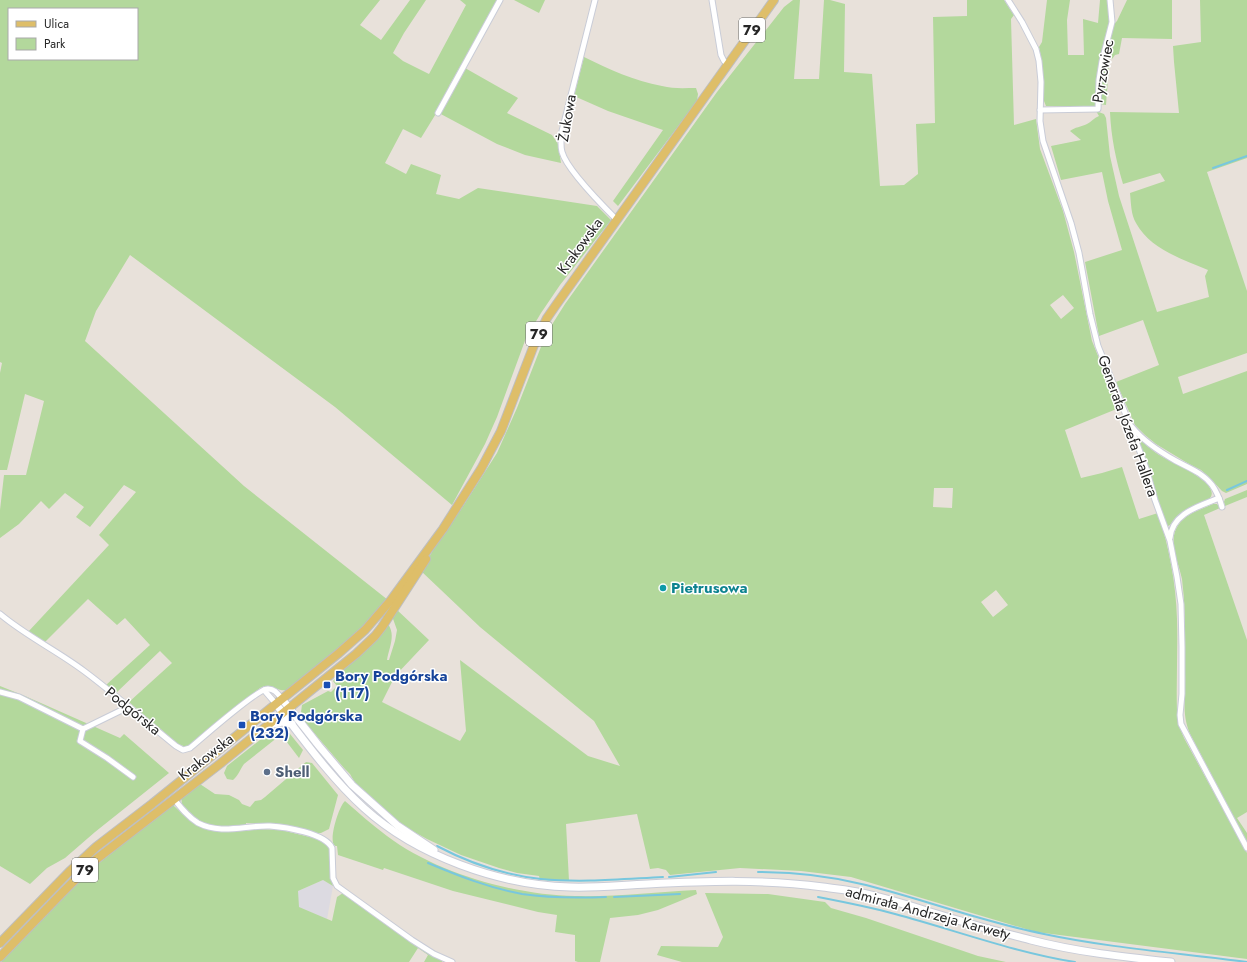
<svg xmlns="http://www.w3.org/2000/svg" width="1247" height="962" font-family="Jost,sans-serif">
  <rect width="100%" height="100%" fill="#e8e1da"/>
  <path fill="#dcdae1" d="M323,880L333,886L327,919L298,907V891Z"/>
  <g fill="#b3d89c" fill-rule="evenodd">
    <path d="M0,0H380L360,25L381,40L410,0H426L404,33L393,53L403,61L429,74L466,5L460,0H498L449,86L453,89L465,68L518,98L507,113L552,135L558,144L561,163L525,155L497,144L437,112L421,138L403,129L385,163L406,174L411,164L441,175L436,194L459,199L478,188L597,206L611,220L560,285L541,313L526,338L497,417L485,444L452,505L335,407L130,255L96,311L85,341L244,486L388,600C358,634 322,662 287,690C278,692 270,683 260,688L190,746L186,747L178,744L129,702L172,663L160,651L116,693L106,685L150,645L125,618L117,625L88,599L45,642L28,632L109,545L99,535L136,492L124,485L90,527L76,517L84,507L65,493L49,509L41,501L19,524L0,538V510L4,475H26L44,401L25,394L7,470H0V373L2,363L0,362ZM9,9H137V59H9Z"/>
    <path d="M514,0H545L539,13Z"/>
    <path d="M793,0H800L794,79H819L824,0H830L845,4L844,72L872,74L880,186L904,185L918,174L916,124L935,123L933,17L967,16V0H1004L1014,15L1011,19L1014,125L1036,119L1040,149L1063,211L1074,252L1092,341L1119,408L1065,430L1081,478L1102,473L1122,467L1139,519L1158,513C1169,547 1176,583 1177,619C1178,650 1176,681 1177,712L1179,726L1184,738L1247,853V959L1036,932L851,877L801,871L740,868L670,875L666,870L658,868L650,869L637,814L566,824L569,881L540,880L539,876L517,873L499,868L461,855L427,839L405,827L391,816L355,783L350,774L344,768L303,720L304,718L301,712L302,705L328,691L331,692L337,686L333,681L342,671L360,655L388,624C396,635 389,648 387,660H389L395,641L397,630L392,616L396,609L429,640L395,676L382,702L460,741L466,731L460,660L588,756L620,766L594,721L480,627L421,571C431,555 447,522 460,511L497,453L517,408L546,334L565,304L717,92L784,7ZM1063,295L1074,308L1061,319L1050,305ZM934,488H953L952,508L933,507ZM996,590L1008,605L993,617L981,602Z"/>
    <path d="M1047,0H1070L1067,20L1068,55H1084L1083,19L1098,23L1100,0H1108L1110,22L1099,63L1095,107L1046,106L1044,101L1041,57L1039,47L1042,42Z"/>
    <path d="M1127,0H1172V39L1122,38L1119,54L1115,55L1112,59L1106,58L1105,55L1114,24L1117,21Z"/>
    <path d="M1200,0H1247V158L1207,172L1247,291V353L1178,377L1183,394L1247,371V484L1226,493L1222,491L1209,477L1201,470L1189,464L1156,444L1145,435L1135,425L1116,382L1159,365L1143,320L1099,336L1085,262L1122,250L1108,201L1102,172L1061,180L1051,146L1081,140L1070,131C1075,127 1081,127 1087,124C1091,122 1094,118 1099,116L1096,111L1104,114L1106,118L1110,156L1119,196L1157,312L1209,297L1205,276L1208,270C1182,259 1150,249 1136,223C1131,215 1131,203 1130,193L1165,181L1160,173L1123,184C1116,160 1111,137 1110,112L1179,113L1174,62L1173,46L1201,42Z"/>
    <path d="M584,57C609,69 634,81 662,86C673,89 685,88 696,88L698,94L697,101L618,206L613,201L663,130L608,111L574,96Z"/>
    <path d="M1106,63L1109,64L1106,105L1100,104V95L1103,64Z"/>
    <path d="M1136,437C1145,443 1152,451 1161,456C1169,461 1227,485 1208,500C1206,501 1202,502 1199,503C1187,508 1178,514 1170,525L1168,526L1165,524L1151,475Z"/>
    <path d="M1247,490V497L1225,506L1224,502L1225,499Z"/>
    <path d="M1213,504H1217L1220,508L1204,515L1247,640V812L1237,818L1247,833V842L1190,734C1181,712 1186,696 1185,674C1185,643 1186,610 1182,579C1179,564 1169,544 1176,529C1183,514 1200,510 1213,504Z"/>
    <path d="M0,686L25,696L120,738L124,734L169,773L95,832L65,858L47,868L30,884L0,866Z"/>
    <path d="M275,728L279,732L283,730L286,729L303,750L299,758L283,737L281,736L278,737L244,764C240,769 239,775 233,780L227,779L224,773L227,766Z"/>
    <path d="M306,762L312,763L338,795L329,829L321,833H314L272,824L246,823V831L258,829L281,830L314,838L326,844L330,849L331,879L333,886L323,880L298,891L299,907L332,921L337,897L343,893L374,916L433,956L443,960L442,962H424L428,955L418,948L409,962H1L88,872L171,805L174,806L187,818L190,815C186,810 180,805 182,798L200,784L215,794L229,795L239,800L242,804L250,807L255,801L261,800L265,797Z"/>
    <path d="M345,801C359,813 372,825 387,836C436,873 514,895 575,896C615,897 656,892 696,890L697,894L658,910L638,915L610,918L600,962H578L575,961V935L555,932L557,915L538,912L453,891L384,868L383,870L338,855L337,846C336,846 335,846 334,845C329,838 339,806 345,801Z"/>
    <path d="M705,893L768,894L825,902L831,908L866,918L978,956L1006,962H682L657,955L661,946L718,947L723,937Z"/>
  </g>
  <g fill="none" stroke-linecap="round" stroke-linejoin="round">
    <g stroke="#78c7de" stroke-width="2">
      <path d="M1213,168L1247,156"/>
      <path d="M1227,490L1247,481"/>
      <path d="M437,846C469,863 505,875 541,879C582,883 623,879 663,877"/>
      <path d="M428,863C459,876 489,888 522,894C549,898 578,898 606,897"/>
      <path d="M758,872C794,872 831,876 866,885C926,900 983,922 1044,934C1110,948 1179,953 1247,962"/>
      <path d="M669,877L716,872"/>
      <path d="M614,897L680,894"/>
      <path d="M818,897C844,902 870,907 895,914C955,930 1013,952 1075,962"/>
    </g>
    <g stroke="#c9ccd7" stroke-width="7">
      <g id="minor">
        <path d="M595,0L562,131C561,138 560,145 562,152C567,170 603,206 616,219"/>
        <path d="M712,0L721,55L724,61L728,64"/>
        <path d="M1008,0L1022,22L1036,49L1039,61L1041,82L1040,121L1043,141L1071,223L1079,253L1090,314L1098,346L1130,425L1146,468L1155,500L1170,541L1177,577L1181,604L1182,647V694L1180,715L1181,724L1247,848"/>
        <path d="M1040,110L1098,109L1099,80L1102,61L1112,22L1110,0"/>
        <path d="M438,113L500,0"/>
        <path d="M1132,427C1144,442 1160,452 1176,461C1189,468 1203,473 1212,485C1217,492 1220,500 1222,507"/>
        <path d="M1170,538C1172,513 1200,506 1219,498"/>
        <path d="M0,614C26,636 56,650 84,671C115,694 145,721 176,746L183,750L190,748C202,738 256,690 267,689C274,688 278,694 282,699"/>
        <path d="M264,690L276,704"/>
        <path d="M0,692L19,697L83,729"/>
        <path d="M128,707L83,729L80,741L107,758L133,777"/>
        <path d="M174,799C181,808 188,817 198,823C221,835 246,825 270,826C285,827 325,833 332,848L333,878L337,886L412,940L434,954L452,962"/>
      </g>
    </g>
    <g stroke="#c9ccd7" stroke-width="9">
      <g id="secondary">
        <path d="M282,699L319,746L352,785L398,826L434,850"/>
        <path d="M276,704C303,739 331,778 364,808C417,856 499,885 570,887C596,888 622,885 648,884C707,881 765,879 823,887C836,889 849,890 862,893C895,900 928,912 961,921C984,928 1008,934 1031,940C1077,952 1124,957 1171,962"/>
        <path d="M269,725L282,722L292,724"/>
      </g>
    </g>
    <g stroke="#bebebe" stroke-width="10">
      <g id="primary">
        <path d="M0,943L69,872L96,847L152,804L339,653L365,630L391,600L443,529L481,469L501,431L534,345L547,318L556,305L774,0"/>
        <path d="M0,957L62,893L94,861L221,763L356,654L375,636L382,627L426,559"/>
      </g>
    </g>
    <use href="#minor" stroke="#fff" stroke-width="5"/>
    <use href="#secondary" stroke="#fff" stroke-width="7"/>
    <use href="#primary" stroke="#debe69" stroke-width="8"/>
  </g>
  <circle fill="#0f9aa8" stroke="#fff" stroke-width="1.5" cx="663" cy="588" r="4"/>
  <g fill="#1a4fb4" stroke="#fff" stroke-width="1.5">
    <rect x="323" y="681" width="8" height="8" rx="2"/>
    <rect x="238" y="721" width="8" height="8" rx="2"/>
  </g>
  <circle fill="#5c6f8a" stroke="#fff" stroke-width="1.5" cx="267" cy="772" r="4"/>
  <g text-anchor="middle" stroke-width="3" stroke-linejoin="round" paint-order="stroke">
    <g fill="#fff" stroke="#686868" stroke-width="1">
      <rect x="739" y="18" width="26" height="24" rx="3"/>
      <rect x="526" y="322" width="26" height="24" rx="3"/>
      <rect x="72" y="858" width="26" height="24" rx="3"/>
    </g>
    <g font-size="14" font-weight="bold" fill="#272727">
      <text x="752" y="35">79</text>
      <text x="539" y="339">79</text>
      <text x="85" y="875">79</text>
    </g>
    <g font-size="15" fill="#272727" stroke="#fff">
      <text transform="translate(1103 71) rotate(-80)" y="5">Pyrzowiec</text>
      <text transform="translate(567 118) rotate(-80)" y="5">Żukowa</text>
      <text transform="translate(580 246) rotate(-54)" y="5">Krakowska</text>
      <text transform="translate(1128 426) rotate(70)" y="5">Generała Józefa Hallera</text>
      <text transform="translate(133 711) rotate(39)" y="5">Podgórska</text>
      <text transform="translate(206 757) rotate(-38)" y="5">Krakowska</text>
      <text transform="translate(928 913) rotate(15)" y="5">admirała Andrzeja Karwety</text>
    </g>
    <g font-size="15" font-weight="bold" fill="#0d838f" stroke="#fff" text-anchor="start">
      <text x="671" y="593">Pietrusowa</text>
    </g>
    <g font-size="15" font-weight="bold" fill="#164399" stroke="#fff" text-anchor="start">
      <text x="335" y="681">Bory Podgórska<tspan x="335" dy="17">(117)</tspan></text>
      <text x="250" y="721">Bory Podgórska<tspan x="250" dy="17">(232)</tspan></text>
    </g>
    <g font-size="15" font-weight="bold" fill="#4e5e75" stroke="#fff" text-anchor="start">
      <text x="275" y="777">Shell</text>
    </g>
  </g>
  <rect x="8" y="8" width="130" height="52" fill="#ffffff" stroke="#a9a9a9"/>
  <rect x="16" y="21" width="20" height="6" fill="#debe69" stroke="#a9a9a9"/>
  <text x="44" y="28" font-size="12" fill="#272727">Ulica</text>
  <rect x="16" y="38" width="20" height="12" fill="#b3d89c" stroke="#a9a9a9"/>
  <text x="44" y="48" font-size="12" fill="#272727">Park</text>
</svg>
